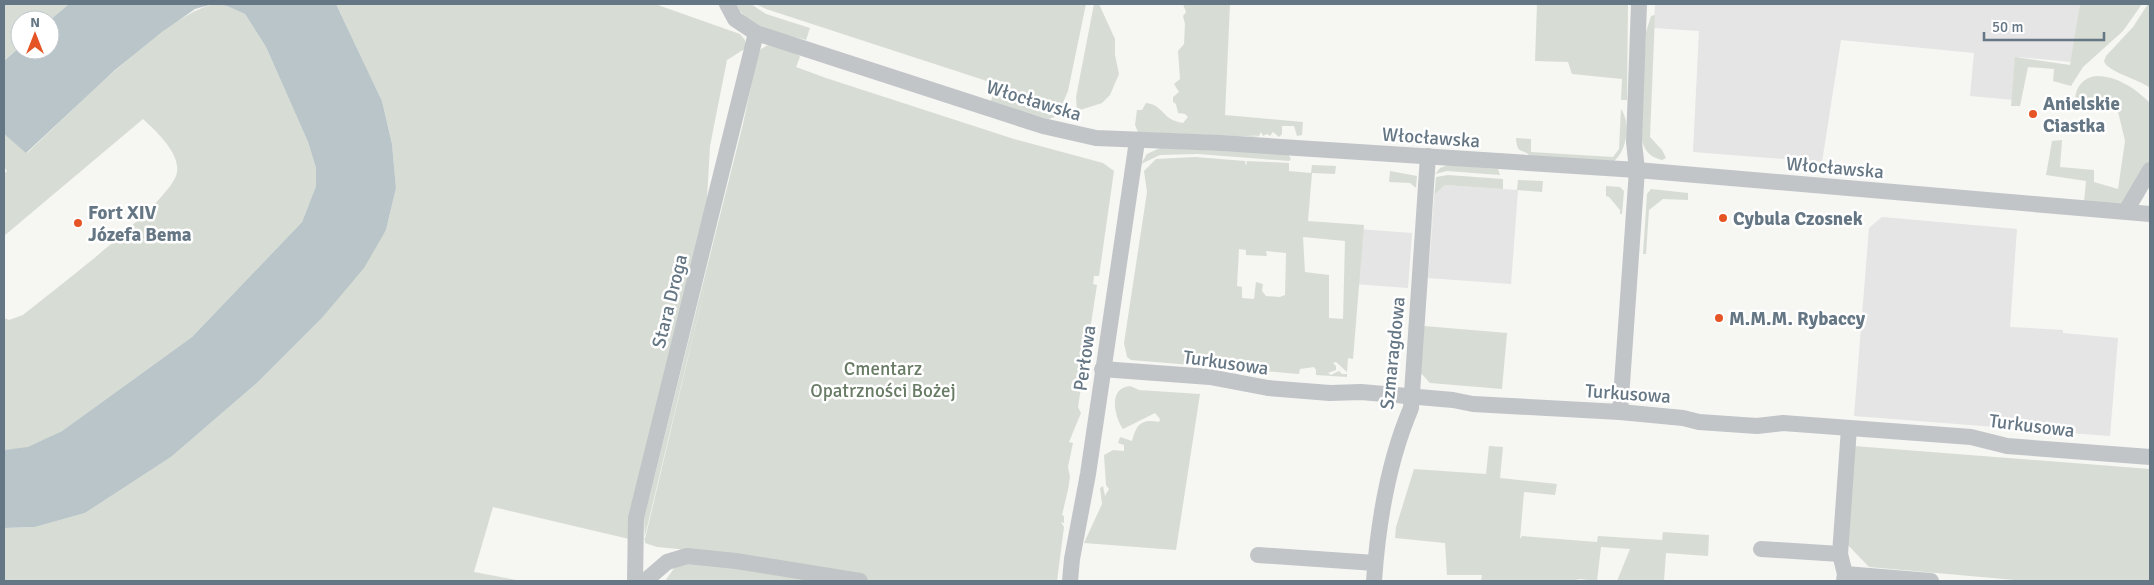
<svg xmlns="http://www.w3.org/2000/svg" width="2154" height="585" font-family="Signika,sans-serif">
  <rect width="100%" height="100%" fill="#f6f6f3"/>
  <g fill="#e4e5e4">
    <path d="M1655,4H2080L2072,62L2019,57L2014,100L1970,96L1974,53L1841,40L1822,162L1693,152L1699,31L1654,28Z"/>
    <path d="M1445,185L1518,190L1511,284L1428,278L1435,194Z"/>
    <path d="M1882,217L2017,229L2010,327L2063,330V333L2118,338L2110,436L1854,416L1869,228Z"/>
    <path d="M1358,229L1412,233L1408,288L1354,284Z"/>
  </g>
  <g fill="#d7ddd4" fill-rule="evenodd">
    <path d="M4,4H69L50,20H20V47L4,61Z"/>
    <path d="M213,4L227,6L245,14L266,47L308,142L316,168V186L302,222L192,337L62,431L28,448L4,450V318L9,320L23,315C50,293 174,200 177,172C180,153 156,131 143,119L4,236V174L7,171L4,167V134L27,153C65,117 102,80 142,48C164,30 186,12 213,4Z"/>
    <path d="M336,4H655L740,34L745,40L746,48L727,60L710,146L706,216L629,539L493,507L474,572L522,581H4V528L35,527L85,513L171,457L257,383L321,319L386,230L396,188L392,144L382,101Z"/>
    <path d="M736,4H751L766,14L810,28L806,40C781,33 747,29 736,4Z"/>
    <path d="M756,4H1086L1068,91L1059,112L1055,117L1048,119L991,101L996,84L766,9Z"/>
    <path d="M1094,4H1099L1115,39V55L1119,74L1110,95L1102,103L1077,111L1076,97Z"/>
    <path d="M1183,4H1230L1225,115L1303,122L1302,135L1297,136L1294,126H1282V134L1279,137L1273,132L1270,136L1267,134L1263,136L1261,132L1259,136L1248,135L1260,137L1138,132L1135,125L1137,110H1142L1146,103C1164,105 1162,120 1183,123L1188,117L1185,114L1178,113L1176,104L1173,102V97L1179,92L1174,84L1180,79L1178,51L1184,44L1185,24L1183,16L1186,12Z"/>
    <path d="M1537,4H1628L1627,100H1621L1622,79L1572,74L1568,62L1535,61Z"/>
    <path d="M2080,4H2142L2123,31L2083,67L2071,86L2053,81L2054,69L2028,67L2020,106H2011L2015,57L2070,65Z"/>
    <path d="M2148,4H2150V88C2139,79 2107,72 2104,61L2106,56L2133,27Z"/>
    <path d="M1655,15L1650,137L1662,150L1666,158L1662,160C1648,157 1643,148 1640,134L1646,32L1651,16Z"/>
    <path d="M768,45L798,54L800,57L796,67L826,78L1014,139L1103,163L1114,171L1099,276H1094L1093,284L1097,285L1078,407L1081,413L1069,442L1073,443L1068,467L1070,477L1068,490L1062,515L1064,516V523L1061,522L1064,527L1057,581H875L678,549L657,547L645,543L644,518L743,124L758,53L761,49ZM710,265L645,539L644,540Z"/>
    <path d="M2096,76C2117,76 2135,88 2150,103V161L2137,186L2123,204L2084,202L2086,181L2046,175L2052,141L2062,140L2060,167L2094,170V182L2118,189L2125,141L2116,103L2075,99C2076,86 2083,78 2096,76Z"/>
    <path d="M1621,109C1631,123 1627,151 1614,161L1531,157C1523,147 1517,156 1516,138L1531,139V152L1613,157L1619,149Z"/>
    <path d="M1160,148L1288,154L1291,159L1289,161L1198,154L1160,155L1141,164L1147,154Z"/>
    <path d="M1195,157L1245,161L1246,166L1247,161L1289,163V171L1311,173L1312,165L1336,166L1335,174L1312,173L1308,221L1364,225L1353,359L1348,358L1347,372L1336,362L1333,363L1336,366V370L1328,373L1331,375L1339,371L1342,374H1347V377L1316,375V370L1314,367L1300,369L1299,374L1131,360L1127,357L1124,343L1147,192L1144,171L1156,159ZM1303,237L1345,241L1343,319L1329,318V275L1305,272ZM1239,249L1246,250V255L1267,256L1266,251L1286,253L1285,295L1280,297L1266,296L1262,291L1263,284L1256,282L1254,299L1242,298V287L1237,286Z"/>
    <path d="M1448,165L1498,169L1500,175L1447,171L1435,174L1440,168Z"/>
    <path d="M1390,171L1417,176L1416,188L1410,183L1389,182Z"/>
    <path d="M1448,175L1503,179V189L1445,185L1435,194L1427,278L1436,177Z"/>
    <path d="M1518,180L1543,181L1542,192L1517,190Z"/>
    <path d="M1606,186L1620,187L1624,191L1622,214H1620V210L1609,197L1606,196Z"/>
    <path d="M1651,189L1688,193V200L1663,199L1649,210L1646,254H1643L1647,194Z"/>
    <path d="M1424,326L1507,333L1502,389L1430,383L1420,372Z"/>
    <path d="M1130,386L1139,390L1200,394L1176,550L1084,543L1102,504L1100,488L1103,486L1105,496L1109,489L1106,485L1104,455L1113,450L1124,451V445L1118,443L1120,437L1132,441C1136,426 1140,418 1159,422L1160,419L1155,413L1123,429C1115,418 1107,388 1130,386Z"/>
    <path d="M1489,446L1503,447L1500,478L1557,484L1555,495L1524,492L1520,539L1522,536L1597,542L1598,536L1662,540L1663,532L1709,535L1708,556L1666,553L1664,581H1617L1630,549L1601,547L1597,581L1580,579L1571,581H1481L1482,575H1447L1445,543L1395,538L1396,527L1414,469L1486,474Z"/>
    <path d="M1854,446L2150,469V581H2026L1869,567L1847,544Z"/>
    <path d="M703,561L831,581H665L678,563Z"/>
  </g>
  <path fill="#b9c5c9" d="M69,4H336L382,101L392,144L396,188L386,230L364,268L321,319L257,383L171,457L85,513L35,527L4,528V450L28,447L62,431L192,337L302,222L316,186V168L308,142L266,47L245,14L227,6L213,4L195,9L162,32L115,70L26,153L4,134V61L20,47V50H50V20Z"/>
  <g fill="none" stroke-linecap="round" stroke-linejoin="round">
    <g stroke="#c1c5c8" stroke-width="16">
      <path d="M727,4L735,19L756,33L1043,126L1096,138L1221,143L1637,170L2150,214"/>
      <path d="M2126,211L2150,170"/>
      <path d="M1102,369L1210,377L1268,388L1330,393L1361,392L1453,400L1473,404L1620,412L1683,418L1699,422L1757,426L1783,423L1971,437L2007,446L2150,457"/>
      <path d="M1620,412L1637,170L1634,142L1639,4"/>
      <path d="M1761,549L1840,554"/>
      <path d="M1258,555L1375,563"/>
      <path d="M1845,574L1931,581"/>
      <path d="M635,581L636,518L756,33"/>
      <path d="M645,581L667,562L687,556L736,561L860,581"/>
      <path d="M1070,581L1072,559L1088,474L1137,141"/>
      <path d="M1374,581C1378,523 1388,462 1411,408L1428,156"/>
      <path d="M1844,581L1845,574L1840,554L1849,428"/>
    </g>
  </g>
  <g fill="#e55424" stroke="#fff" stroke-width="2">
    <circle cx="2033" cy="114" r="5"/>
    <circle cx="1723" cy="218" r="5"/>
    <circle cx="78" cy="223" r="5"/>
    <circle cx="1719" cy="318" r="5"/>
  </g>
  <g text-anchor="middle" stroke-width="5" stroke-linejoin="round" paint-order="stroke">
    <g font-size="19" fill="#657684" stroke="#fff">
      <text transform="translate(1034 100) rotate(17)" y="7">Włocławska</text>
      <text transform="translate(1431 137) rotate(4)" y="7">Włocławska</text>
      <text transform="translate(1835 167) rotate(5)" y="7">Włocławska</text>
      <text transform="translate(669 301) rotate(-76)" y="7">Stara Droga</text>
      <text transform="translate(1392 353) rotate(-84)" y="7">Szmaragdowa</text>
      <text transform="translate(1084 358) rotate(-82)" y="7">Perłowa</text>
      <text transform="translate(1226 362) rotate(8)" y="7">Turkusowa</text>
      <text transform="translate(1628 393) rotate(4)" y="7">Turkusowa</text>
      <text transform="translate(2032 425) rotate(7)" y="7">Turkusowa</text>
    </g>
    <g font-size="19" font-weight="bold" fill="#657684" stroke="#fff" text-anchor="start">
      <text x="2043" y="110">Anielskie<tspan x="2043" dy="22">Ciastka</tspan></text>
      <text x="88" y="219">Fort XIV<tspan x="88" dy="22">Józefa Bema</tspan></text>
      <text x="1733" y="225">Cybula Czosnek</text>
      <text x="1729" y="325">M.M.M. Rybaccy</text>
    </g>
    <g font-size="19" fill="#687b64" stroke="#fff">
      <text x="883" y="375">Cmentarz<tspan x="883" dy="22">Opatrzności Bożej</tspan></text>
    </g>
  </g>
  <rect width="2154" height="585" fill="none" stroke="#657684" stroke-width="10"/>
  <g transform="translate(35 35)"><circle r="24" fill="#ffffff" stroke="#c1c8ce"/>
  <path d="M0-4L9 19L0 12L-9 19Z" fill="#e55424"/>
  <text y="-8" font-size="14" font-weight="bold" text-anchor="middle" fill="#657684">N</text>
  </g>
  <path d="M1984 32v8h120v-8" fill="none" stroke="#657684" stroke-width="2.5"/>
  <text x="1992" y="32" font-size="15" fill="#657684" stroke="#ffffff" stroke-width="4" paint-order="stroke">50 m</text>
</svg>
